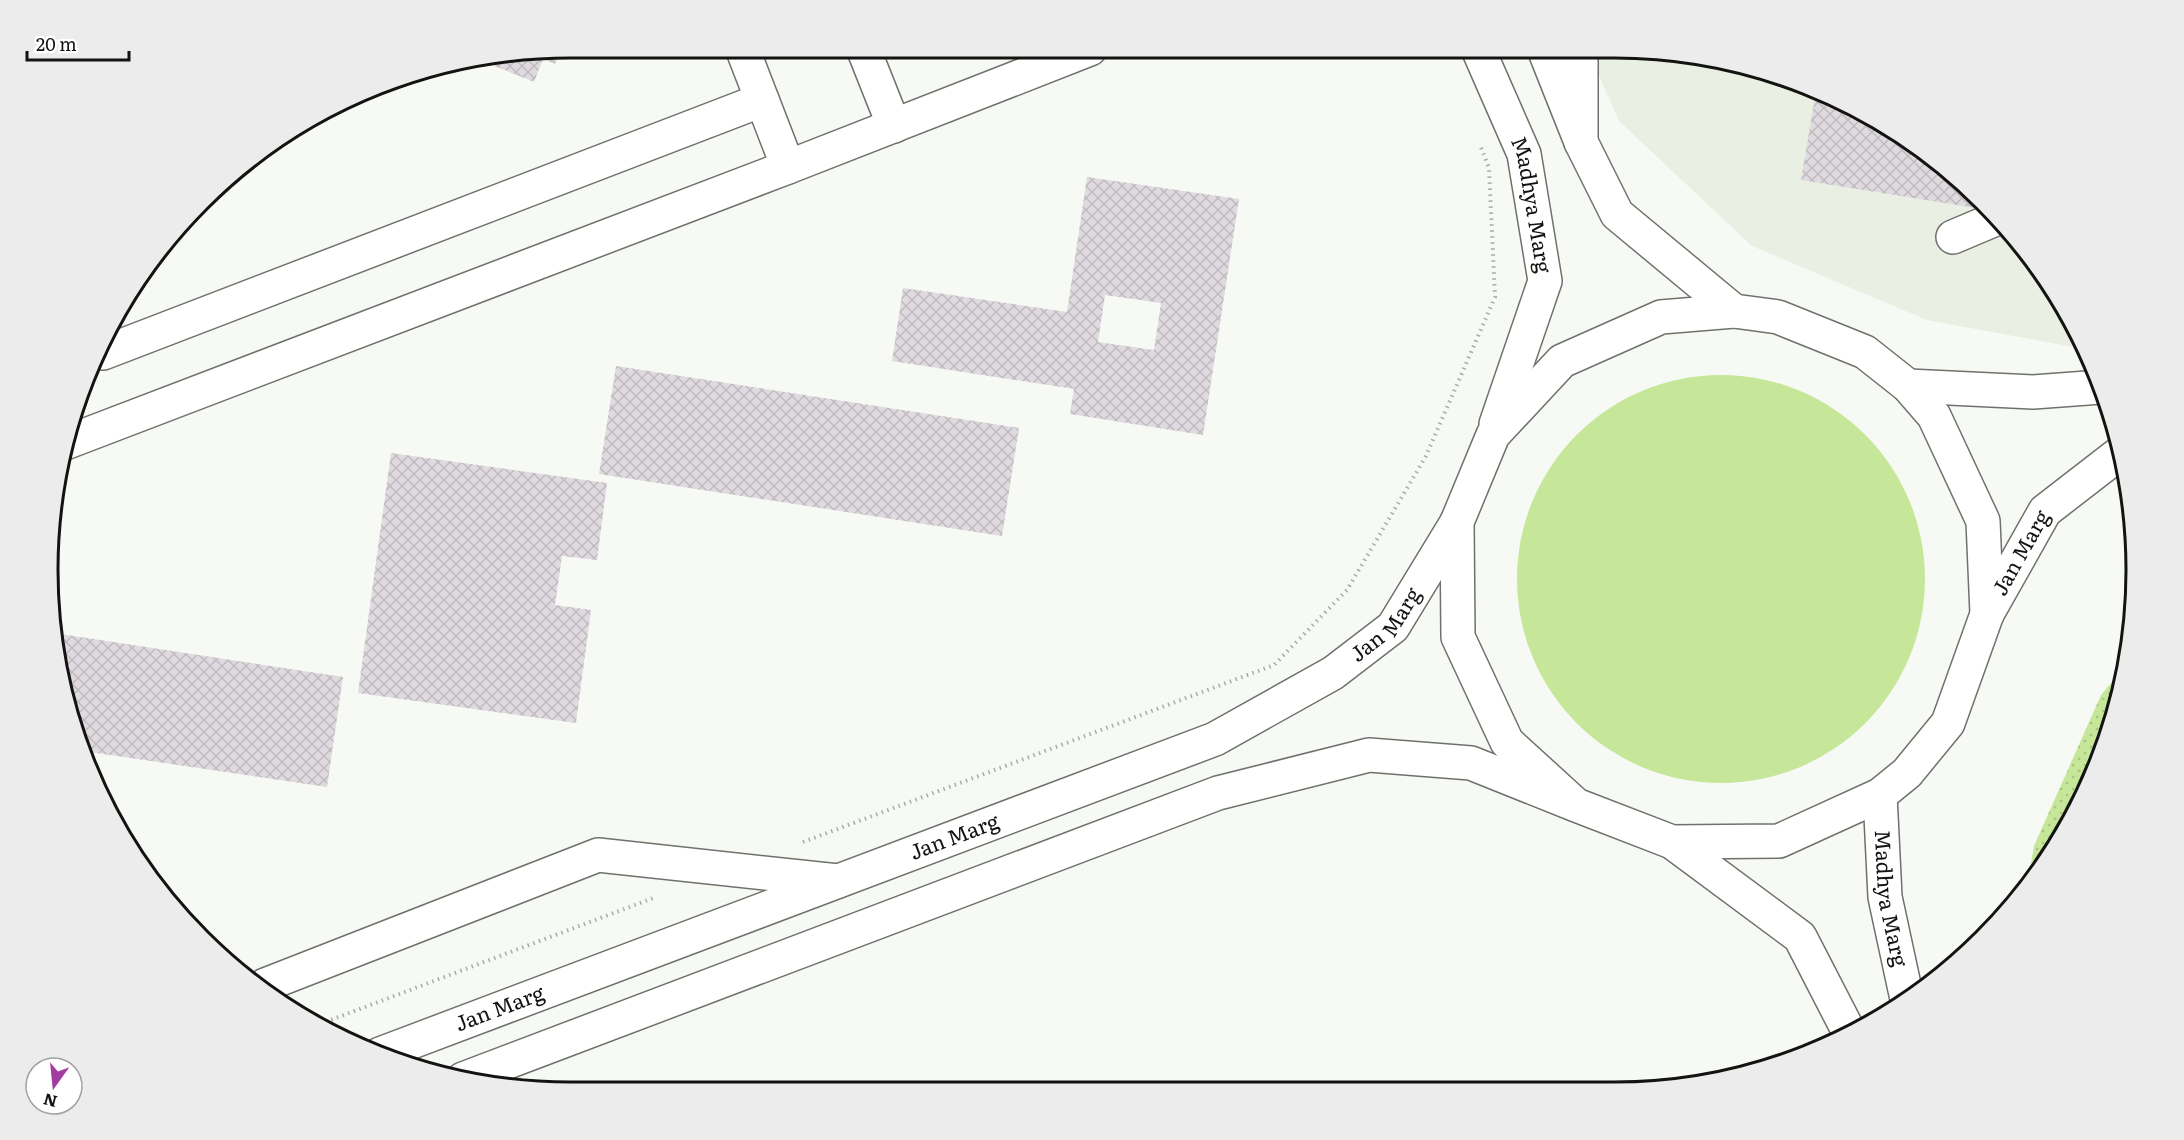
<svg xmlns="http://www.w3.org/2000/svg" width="2184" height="1140" font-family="Literata,serif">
  <defs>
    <pattern id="grass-dots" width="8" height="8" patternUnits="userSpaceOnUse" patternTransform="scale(1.5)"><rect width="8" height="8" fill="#c6e799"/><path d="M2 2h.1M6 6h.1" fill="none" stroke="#a9c583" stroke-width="1.8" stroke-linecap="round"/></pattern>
    <pattern id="building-cross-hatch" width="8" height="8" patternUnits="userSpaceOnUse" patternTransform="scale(1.5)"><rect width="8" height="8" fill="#dfdadf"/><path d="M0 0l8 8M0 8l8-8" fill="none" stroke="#bebabe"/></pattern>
  </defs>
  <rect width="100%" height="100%" fill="#f7faf4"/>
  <path fill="#e9efe2" d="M1587,49H1648L1749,66L1845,102L1932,156L2007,226L2066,309L2084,349L1927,320L1752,246L1619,121Z"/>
  <path fill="url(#grass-dots)" d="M2125,666L2118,705L2082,801L2028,882L2034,846L2101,695Z"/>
  <circle fill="#c6e799" cx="1721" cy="579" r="204"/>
  <g fill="url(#building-cross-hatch)" fill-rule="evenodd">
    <path d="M562,49L555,64L543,59L534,82L485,62Z"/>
    <path d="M1816,91L1845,102L1932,156L1978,199L1976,208L1801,180Z"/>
    <path d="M313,124L314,128L283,141V140Z"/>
    <path d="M1087,177L1239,199L1203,435L1070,414L1074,389L892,361L903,288L1067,312ZM1105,295L1161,303L1154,350L1098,342Z"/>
    <path d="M616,366L1019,428L1002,536L599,474Z"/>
    <path d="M391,453L607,483L597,560L562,556L555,605L591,610L576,723L358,693Z"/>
    <path d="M54,633L343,677L327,787L83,751L66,705Z"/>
  </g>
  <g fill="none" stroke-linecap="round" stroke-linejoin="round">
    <g stroke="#6f716c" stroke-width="36">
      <g id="minor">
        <path d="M742,48L788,167"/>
        <path d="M863,48L894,126"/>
        <path d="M1581,142V49"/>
        <path d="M1953,237L1998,218"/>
        <path d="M103,353L762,100"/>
        <path d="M65,443L788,167L1090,49"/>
        <path d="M265,985L598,855L838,881"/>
      </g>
    </g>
    <g stroke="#6f716c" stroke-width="36">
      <g id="major">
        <path id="s1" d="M1478,49L1524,154L1545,281L1496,424"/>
        <path d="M1544,49L1581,142L1617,214L1734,311"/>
        <path d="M1908,386L2033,392L2101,387"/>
        <path id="s2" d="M1987,614L2045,511L2120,453"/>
        <path id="s3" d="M1880,795L1885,897L1907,999"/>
        <path d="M1672,842L1800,937L1849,1032"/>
        <path id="s4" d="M380,1054L1215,739L1333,673L1393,627L1457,522"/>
        <path d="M463,1079L1218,793L1369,755L1471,763L1576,805L1672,842L1779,841L1880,795L1907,773L1948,723L1987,614L1983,521L1934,416L1908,386L1865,352L1778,317L1734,311L1661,317L1562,361L1493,435L1457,522L1458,637L1507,742L1576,805"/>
      </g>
    </g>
    <g stroke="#aaaca7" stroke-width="4" stroke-dasharray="1.5 4.5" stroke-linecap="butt">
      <path d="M803,842L1274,665L1347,590L1426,456L1495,297L1489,168L1480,145"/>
      <path d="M320,1024L656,897"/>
    </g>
    <use href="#minor" stroke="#fff" stroke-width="33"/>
    <use href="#major" stroke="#fff" stroke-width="33"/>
  </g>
  <g text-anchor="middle" stroke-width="5" stroke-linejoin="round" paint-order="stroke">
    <g font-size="21" fill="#131311" stroke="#fff">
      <text dy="7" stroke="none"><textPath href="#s1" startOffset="166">Madhya Marg</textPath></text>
      <text dy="7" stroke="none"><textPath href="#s2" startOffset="70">Jan Marg</textPath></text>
      <text dy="7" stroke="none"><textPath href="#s4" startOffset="1100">Jan Marg</textPath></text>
      <text dy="7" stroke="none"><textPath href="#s4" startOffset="614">Jan Marg</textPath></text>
      <text dy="7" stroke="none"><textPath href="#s3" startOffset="104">Madhya Marg</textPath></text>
      <text dy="7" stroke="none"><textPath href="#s4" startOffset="128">Jan Marg</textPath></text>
    </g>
  </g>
  <path d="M0 0H2184V1140H0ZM570 58H1614A512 512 0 0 1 2126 570V570A512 512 0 0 1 1614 1082H570A512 512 0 0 1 58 570V570A512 512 0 0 1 570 58Z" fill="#ececec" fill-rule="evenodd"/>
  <path fill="none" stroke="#131311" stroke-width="3" d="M570 58H1614A512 512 0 0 1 2126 570V570A512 512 0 0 1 1614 1082H570A512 512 0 0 1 58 570V570A512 512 0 0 1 570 58Z"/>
  <g transform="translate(54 1086) rotate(195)"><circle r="28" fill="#ffffff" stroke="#a1a1a0" stroke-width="1.5"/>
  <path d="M0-4.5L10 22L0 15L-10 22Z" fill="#a23ca0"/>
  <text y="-9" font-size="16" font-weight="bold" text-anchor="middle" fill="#131311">N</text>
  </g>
  <path d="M27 51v9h102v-9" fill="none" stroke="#131311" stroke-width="3"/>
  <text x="36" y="51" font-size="18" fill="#131311" stroke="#ffffff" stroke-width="4.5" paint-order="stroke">20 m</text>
</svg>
